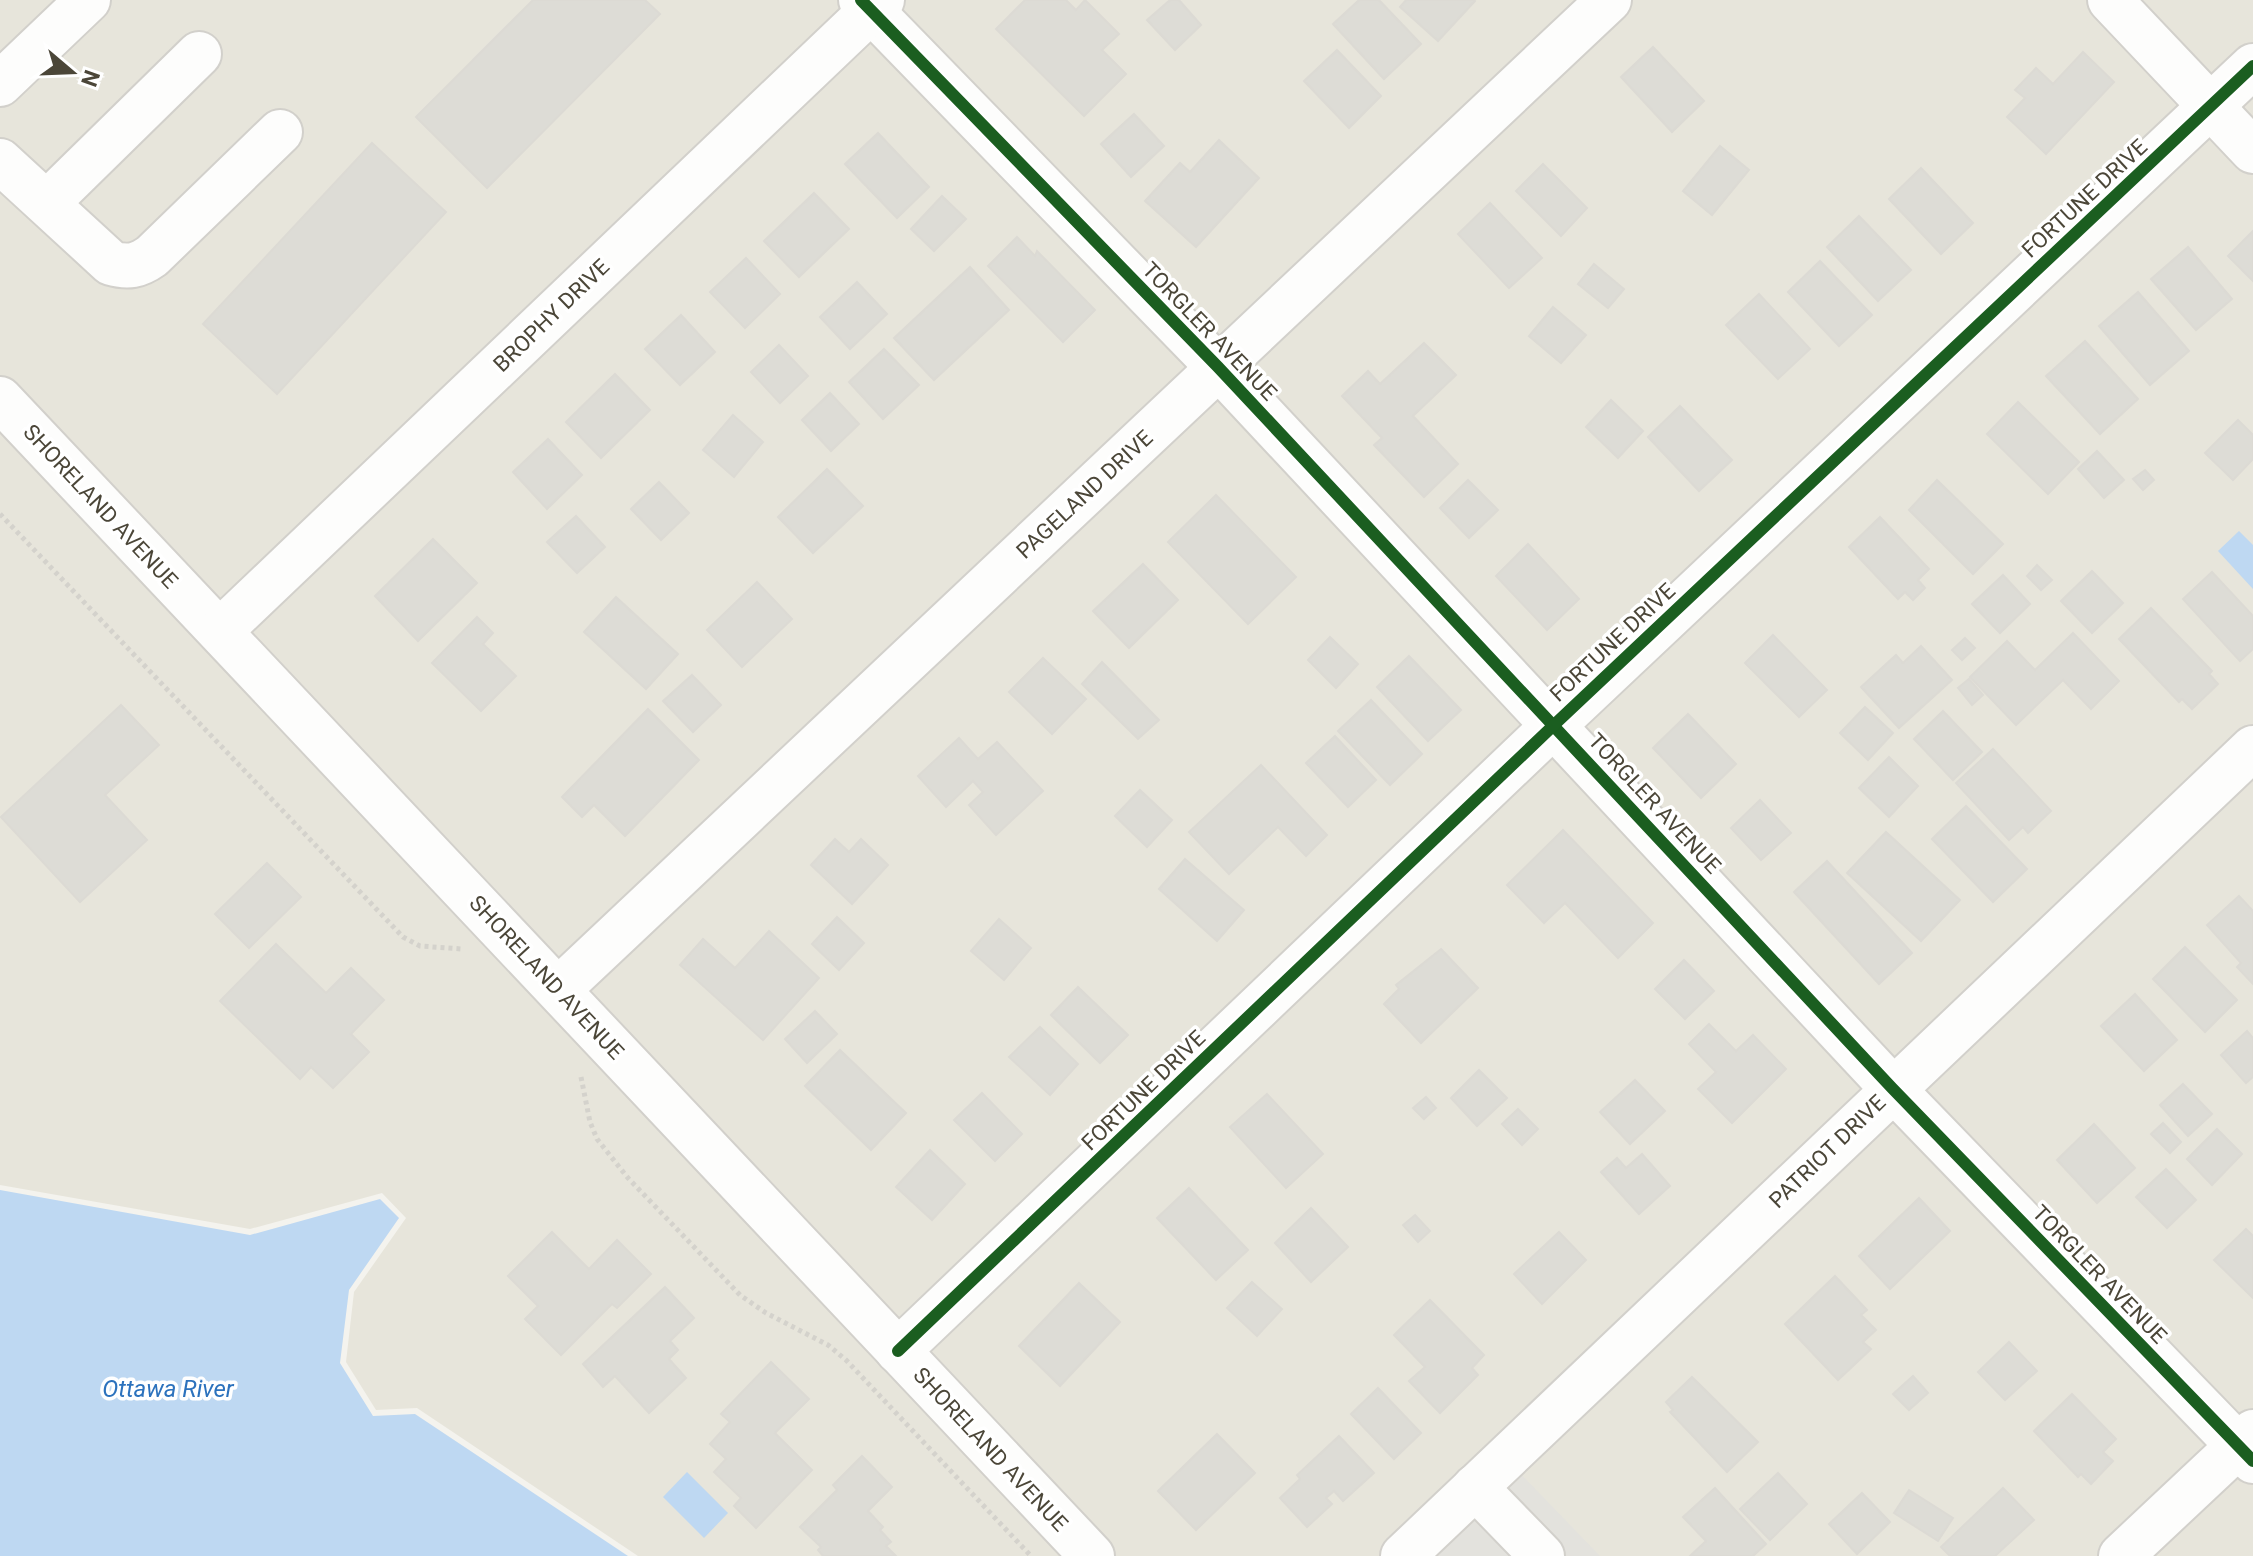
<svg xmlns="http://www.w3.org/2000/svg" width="2253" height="1556" font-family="Roboto,sans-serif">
  <rect width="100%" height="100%" fill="#f4f3ee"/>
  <path fill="#e7e5db" d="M0,0H2253V1556H638L417,1408L376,1410L346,1362L354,1292L406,1218L382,1193L250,1229L0,1185Z"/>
  <path fill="#e3e2dd" d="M1515,1468L1600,1556H1424Z"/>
  <g fill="#bed8f2">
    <path d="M2239,531L2253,545V589L2218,551Z"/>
    <path d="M0,1190L250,1235L380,1199L399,1218L349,1290L340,1363L373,1416L415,1414L628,1556H0Z"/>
    <path d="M687,1472L728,1513L704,1538L663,1497Z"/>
  </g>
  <g fill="#dddcd6" stroke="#dcdad4" stroke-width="2">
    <path d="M533,0H645L660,14L487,188L416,117Z"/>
    <path d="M1025,0H1066L1076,10L1085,0L1119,34L1102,50L1126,74L1084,116L996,29Z"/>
    <path d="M1170,0H1179L1201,25L1175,50L1147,20Z"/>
    <path d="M1359,0H1379L1421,44L1384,79L1333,24Z"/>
    <path d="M1406,0H1474L1475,1L1438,41L1400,7Z"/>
    <path d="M1653,47L1704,101L1672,132L1621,77Z"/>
    <path d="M1337,50L1381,96L1349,128L1304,81Z"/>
    <path d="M2083,52L2114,82L2046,154L2007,117L2025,98L2015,90L2036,68L2053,84Z"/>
    <path d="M1134,114L1164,146L1131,177L1101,144Z"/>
    <path d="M878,133L929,187L897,218L845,164Z"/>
    <path d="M1219,140L1259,178L1196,247L1145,201L1180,163L1190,172Z"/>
    <path d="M372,143L446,212L277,394L203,324Z"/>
    <path d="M1720,146L1749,170L1712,215L1683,191Z"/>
    <path d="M1543,164L1587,208L1561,236L1516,191Z"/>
    <path d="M1921,168L1973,223L1941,254L1889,199Z"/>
    <path d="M814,193L849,229L799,277L764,241Z"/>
    <path d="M942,196L966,219L934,251L911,229Z"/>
    <path d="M1490,203L1542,258L1509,288L1458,234Z"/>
    <path d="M1859,216L1911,270L1878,301L1827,247Z"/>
    <path d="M2253,231V281L2228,256Z"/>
    <path d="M1017,237L1035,256L1037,251L1095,310L1063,342L988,266Z"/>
    <path d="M2188,247L2232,299L2196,330L2151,279Z"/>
    <path d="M746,258L780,294L745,328L710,292Z"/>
    <path d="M1820,261L1872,315L1839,346L1788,292Z"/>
    <path d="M1594,264L1624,289L1608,308L1578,284Z"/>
    <path d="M970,267L1009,310L934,380L894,338Z"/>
    <path d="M857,282L887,314L850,349L820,317Z"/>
    <path d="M2138,292L2189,351L2150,385L2099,326Z"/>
    <path d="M1759,294L1810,349L1778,379L1726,325Z"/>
    <path d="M1553,307L1586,335L1561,363L1529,336Z"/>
    <path d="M681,315L715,352L680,385L645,349Z"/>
    <path d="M2085,341L2138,399L2100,434L2046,376Z"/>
    <path d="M1424,343L1456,375L1413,416L1458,464L1424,497L1374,445L1382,438L1342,396L1368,371L1380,384Z"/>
    <path d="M779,345L808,376L780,403L751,372Z"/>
    <path d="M884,349L919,385L883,419L849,382Z"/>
    <path d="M615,374L650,410L601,458L566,422Z"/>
    <path d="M830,393L859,424L831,451L802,420Z"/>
    <path d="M1611,400L1643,431L1618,458L1586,427Z"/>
    <path d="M2018,402L2079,462L2048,494L1987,434Z"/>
    <path d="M1680,406L1732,460L1699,491L1648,437Z"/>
    <path d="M733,415L763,442L734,477L703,450Z"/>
    <path d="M2238,420L2253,435V459L2233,480L2205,453Z"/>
    <path d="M548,439L582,475L547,509L513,472Z"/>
    <path d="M2097,451L2124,480L2104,498L2078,469Z"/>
    <path d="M827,469L863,506L813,553L778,517Z"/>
    <path d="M2145,470L2154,480L2143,490L2133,479Z"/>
    <path d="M1468,480L1498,510L1469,538L1440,508Z"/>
    <path d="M1937,480L2003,544L1973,574L1909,510Z"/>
    <path d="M659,482L689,513L661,540L631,509Z"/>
    <path d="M1216,495L1296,577L1248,624L1168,542Z"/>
    <path d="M576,516L605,547L577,573L547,542Z"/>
    <path d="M1880,517L1929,569L1918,580L1925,588L1913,600L1905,592L1898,599L1849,547Z"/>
    <path d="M433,539L477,583L418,641L375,596Z"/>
    <path d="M1528,544L1579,599L1547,630L1496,576Z"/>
    <path d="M1143,564L1178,600L1129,648L1093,611Z"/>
    <path d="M2037,565L2052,580L2041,590L2027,576Z"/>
    <path d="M2092,571L2123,603L2092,633L2061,601Z"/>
    <path d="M2212,572L2253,616V649L2240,661L2183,599Z"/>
    <path d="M2003,575L2030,604L2000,633L1972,604Z"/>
    <path d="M757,582L792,619L742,667L707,630Z"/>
    <path d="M616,597L678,654L646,689L584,632Z"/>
    <path d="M2151,608L2212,671L2209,674L2218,684L2192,709L2182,699L2179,702L2119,639Z"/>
    <path d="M477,617L493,633L483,644L516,676L481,711L432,663Z"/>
    <path d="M2073,633L2119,681L2091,709L2063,680L2016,725L1970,677L2007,641L2035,670Z"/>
    <path d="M1773,635L1827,690L1799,717L1745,663Z"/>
    <path d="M1330,637L1358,664L1336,688L1308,660Z"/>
    <path d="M1965,638L1975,648L1962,660L1952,650Z"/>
    <path d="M1921,646L1952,680L1899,728L1861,687L1896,655L1903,663Z"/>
    <path d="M1409,656L1461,710L1428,741L1377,687Z"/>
    <path d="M1043,658L1086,699L1052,734L1009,692Z"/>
    <path d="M1102,662L1159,720L1138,739L1082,684Z"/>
    <path d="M692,675L721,705L693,732L663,701Z"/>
    <path d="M1969,679L1983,695L1972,705L1958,688Z"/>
    <path d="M1371,700L1422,754L1390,785L1338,731Z"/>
    <path d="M121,705L159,745L105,795L147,840L80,902L1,817Z"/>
    <path d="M1865,707L1893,733L1868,760L1840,733Z"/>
    <path d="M648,709L699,760L625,836L594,805L582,817L562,797Z"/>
    <path d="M1943,711L1982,752L1953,780L1914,739Z"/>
    <path d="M1688,714L1736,764L1701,798L1653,748Z"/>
    <path d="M1335,736L1376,780L1348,807L1306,763Z"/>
    <path d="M959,738L978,759L997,742L1043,791L996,835L969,805L983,792L973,781L946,807L918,776Z"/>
    <path d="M1993,749L2051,811L2028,833L2023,827L2009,840L1956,783Z"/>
    <path d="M1889,757L1918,786L1889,817L1859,788Z"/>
    <path d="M1261,765L1327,835L1306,856L1278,827L1229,874L1189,832Z"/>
    <path d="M1140,790L1172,820L1147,847L1115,816Z"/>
    <path d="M1760,800L1791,833L1761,860L1731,828Z"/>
    <path d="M1966,806L2027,869L1993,902L1932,839Z"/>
    <path d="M1563,830L1653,923L1618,958L1565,903L1544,923L1507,885Z"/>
    <path d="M1886,832L1960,900L1921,941L1847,873Z"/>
    <path d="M835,839L849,852L861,839L888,865L852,904L811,865Z"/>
    <path d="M1185,859L1244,910L1217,941L1159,889Z"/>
    <path d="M1827,861L1912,953L1879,984L1794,892Z"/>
    <path d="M267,863L301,897L249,948L215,914Z"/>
    <path d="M2239,896L2253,911V984L2237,967L2241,963L2207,925Z"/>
    <path d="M837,917L864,943L839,970L812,944Z"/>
    <path d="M999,919L1031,948L1004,980L971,951Z"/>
    <path d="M769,931L819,978L763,1040L680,965L703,939L735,968Z"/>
    <path d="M276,944L326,993L351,968L384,1000L351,1034L369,1052L333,1088L311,1067L300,1079L220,1001Z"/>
    <path d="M2185,947L2237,1000L2205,1032L2153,979Z"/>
    <path d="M1441,949L1478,988L1421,1043L1384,1004L1399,989L1396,985Z"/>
    <path d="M1684,960L1714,991L1685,1019L1655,989Z"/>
    <path d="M1078,987L1128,1035L1100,1063L1051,1015Z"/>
    <path d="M2135,994L2177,1040L2144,1071L2101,1026Z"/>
    <path d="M815,1011L837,1034L807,1063L785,1039Z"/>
    <path d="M1709,1024L1736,1051L1753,1035L1786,1069L1732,1123L1698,1089L1716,1072L1689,1044Z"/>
    <path d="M1040,1027L1078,1064L1050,1095L1009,1057Z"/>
    <path d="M2247,1031L2253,1038V1077L2246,1083L2221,1055Z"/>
    <path d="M840,1050L906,1113L871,1150L805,1086Z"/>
    <path d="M1479,1070L1507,1098L1477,1126L1451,1098Z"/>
    <path d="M1635,1080L1665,1111L1630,1144L1600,1112Z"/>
    <path d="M2183,1084L2212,1114L2188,1136L2160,1105Z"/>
    <path d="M982,1093L1022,1134L995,1161L954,1120Z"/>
    <path d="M1267,1094L1323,1154L1286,1188L1230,1127Z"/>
    <path d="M1426,1097L1436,1108L1424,1119L1413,1108Z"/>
    <path d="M1518,1109L1538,1129L1522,1145L1502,1124Z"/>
    <path d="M2163,1123L2181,1142L2170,1153L2151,1134Z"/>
    <path d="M2094,1124L2135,1168L2097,1203L2057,1160Z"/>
    <path d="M2217,1129L2242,1154L2212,1185L2187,1159Z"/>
    <path d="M930,1150L965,1184L932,1220L896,1187Z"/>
    <path d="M1642,1154L1670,1186L1639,1214L1601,1172L1617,1158L1626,1168Z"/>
    <path d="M2166,1169L2196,1200L2167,1228L2136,1197Z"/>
    <path d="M1189,1188L1248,1250L1216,1280L1157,1218Z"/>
    <path d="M1919,1198L1950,1231L1890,1289L1859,1256Z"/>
    <path d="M1311,1208L1348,1247L1311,1282L1275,1243Z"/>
    <path d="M1415,1215L1430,1231L1418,1242L1403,1225Z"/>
    <path d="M2246,1229L2253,1236V1298L2214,1260Z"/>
    <path d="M552,1232L589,1269L617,1240L651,1274L617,1308L612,1304L561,1355L525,1319L538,1306L508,1276Z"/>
    <path d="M1559,1232L1586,1260L1542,1304L1514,1274Z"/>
    <path d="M1835,1276L1867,1310L1861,1315L1876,1330L1863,1342L1871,1349L1838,1380L1785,1324Z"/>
    <path d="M1252,1282L1282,1309L1257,1336L1227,1308Z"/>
    <path d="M1079,1283L1120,1322L1060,1386L1019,1346Z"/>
    <path d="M665,1287L694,1318L670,1341L678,1350L669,1359L686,1378L649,1413L615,1376L603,1387L583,1364Z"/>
    <path d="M1430,1300L1484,1355L1472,1368L1478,1375L1440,1413L1409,1381L1425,1367L1394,1335Z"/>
    <path d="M2009,1342L2037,1371L2005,1400L1978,1372Z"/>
    <path d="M771,1362L809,1399L775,1433L812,1470L756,1528L734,1506L741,1498L714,1472L726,1459L710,1444L730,1422L721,1414Z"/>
    <path d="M1913,1376L1928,1393L1909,1410L1893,1394Z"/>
    <path d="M1692,1377L1758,1442L1727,1472L1670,1412L1673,1410L1666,1402Z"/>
    <path d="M1378,1388L1421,1433L1394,1459L1351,1414Z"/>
    <path d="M2072,1394L2116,1439L2103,1452L2113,1461L2091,1484L2081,1474L2078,1477L2034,1431Z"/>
    <path d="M1217,1434L1255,1473L1196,1530L1158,1491Z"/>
    <path d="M1339,1436L1374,1473L1343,1501L1334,1491L1326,1498L1332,1504L1307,1527L1280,1498L1300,1479L1297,1475Z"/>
    <path d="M862,1456L892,1487L868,1511L883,1527L880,1530L891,1542L886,1546L896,1556H823L818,1550L821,1547L800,1527L837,1490L833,1485Z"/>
    <path d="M1778,1473L1807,1504L1770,1540L1740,1509Z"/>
    <path d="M1715,1488L1766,1544L1753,1556H1690L1706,1541L1683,1517Z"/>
    <path d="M2003,1488L2034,1520L1995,1556H1950L1941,1547Z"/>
    <path d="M1909,1490L1953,1518L1938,1541L1894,1513Z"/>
    <path d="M1862,1493L1890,1522L1857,1554L1829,1524Z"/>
  </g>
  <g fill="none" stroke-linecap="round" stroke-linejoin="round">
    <g stroke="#d2d0cb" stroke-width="48">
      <g id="minor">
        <path d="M861,0L1218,367L1892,1088L2253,1461"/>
        <path d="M2110,0L2253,151"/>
        <path d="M0,84L88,0"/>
        <path d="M0,161L111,263C128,268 138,266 152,256L280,132"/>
        <path d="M47,203L199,54"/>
        <path d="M0,399L1092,1556"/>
        <path d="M220,631L882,0"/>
        <path d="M559,989L1609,0"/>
        <path d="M898,1351L1555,724L2253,66"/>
        <path d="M1475,1487L1542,1556"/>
        <path d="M1403,1556L2253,748"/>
        <path d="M2121,1556L2253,1432"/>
      </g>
    </g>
    <g stroke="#d4d2cc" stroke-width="5" stroke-dasharray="4 4" stroke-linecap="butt">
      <path d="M0,514L403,937L420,946L462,949"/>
      <path d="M581,1077L590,1122L597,1139L628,1178L740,1295L766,1313L828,1345L846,1360L1031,1556"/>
    </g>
    <use href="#minor" stroke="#fdfdfc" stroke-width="44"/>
    <g stroke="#fff" stroke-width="17">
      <g id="cycleway">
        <path d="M861,0L1218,367L1892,1088L2253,1461"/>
        <path d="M898,1351L1555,724L2253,66"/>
      </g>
    </g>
    <use href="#cycleway" stroke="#1b5e20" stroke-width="12"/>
  </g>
  <g text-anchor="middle" stroke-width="7" stroke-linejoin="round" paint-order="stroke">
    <g font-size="22" fill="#4b4638" stroke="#fff">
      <text transform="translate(2084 198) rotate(-43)" y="8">FORTUNE DRIVE</text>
      <text transform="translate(551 315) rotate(-44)" y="8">BROPHY DRIVE</text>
      <text transform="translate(1210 331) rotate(46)" y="8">TORGLER AVENUE</text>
      <text transform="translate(1084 494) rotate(-43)" y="8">PAGELAND DRIVE</text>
      <text transform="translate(101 506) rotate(47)" y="8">SHORELAND AVENUE</text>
      <text transform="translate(1612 642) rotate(-43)" y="8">FORTUNE DRIVE</text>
      <text transform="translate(1655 803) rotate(47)" y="8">TORGLER AVENUE</text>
      <text transform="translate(547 977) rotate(47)" y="8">SHORELAND AVENUE</text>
      <text transform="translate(1143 1090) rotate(-44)" y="8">FORTUNE DRIVE</text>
      <text transform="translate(1827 1151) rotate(-44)" y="8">PATRIOT DRIVE</text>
      <text transform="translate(2100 1274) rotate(46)" y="8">TORGLER AVENUE</text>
      <text transform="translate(991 1449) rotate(47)" y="8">SHORELAND AVENUE</text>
    </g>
    <g font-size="24" font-style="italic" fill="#2c72bd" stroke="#fff">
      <text x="168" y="1397">Ottawa River</text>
    </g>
  </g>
  <g transform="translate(72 72) rotate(109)" stroke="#ffffff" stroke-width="6" paint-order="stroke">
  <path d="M0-6L14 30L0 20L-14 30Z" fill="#4b4638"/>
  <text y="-12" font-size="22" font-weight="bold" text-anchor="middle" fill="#4b4638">N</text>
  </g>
</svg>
